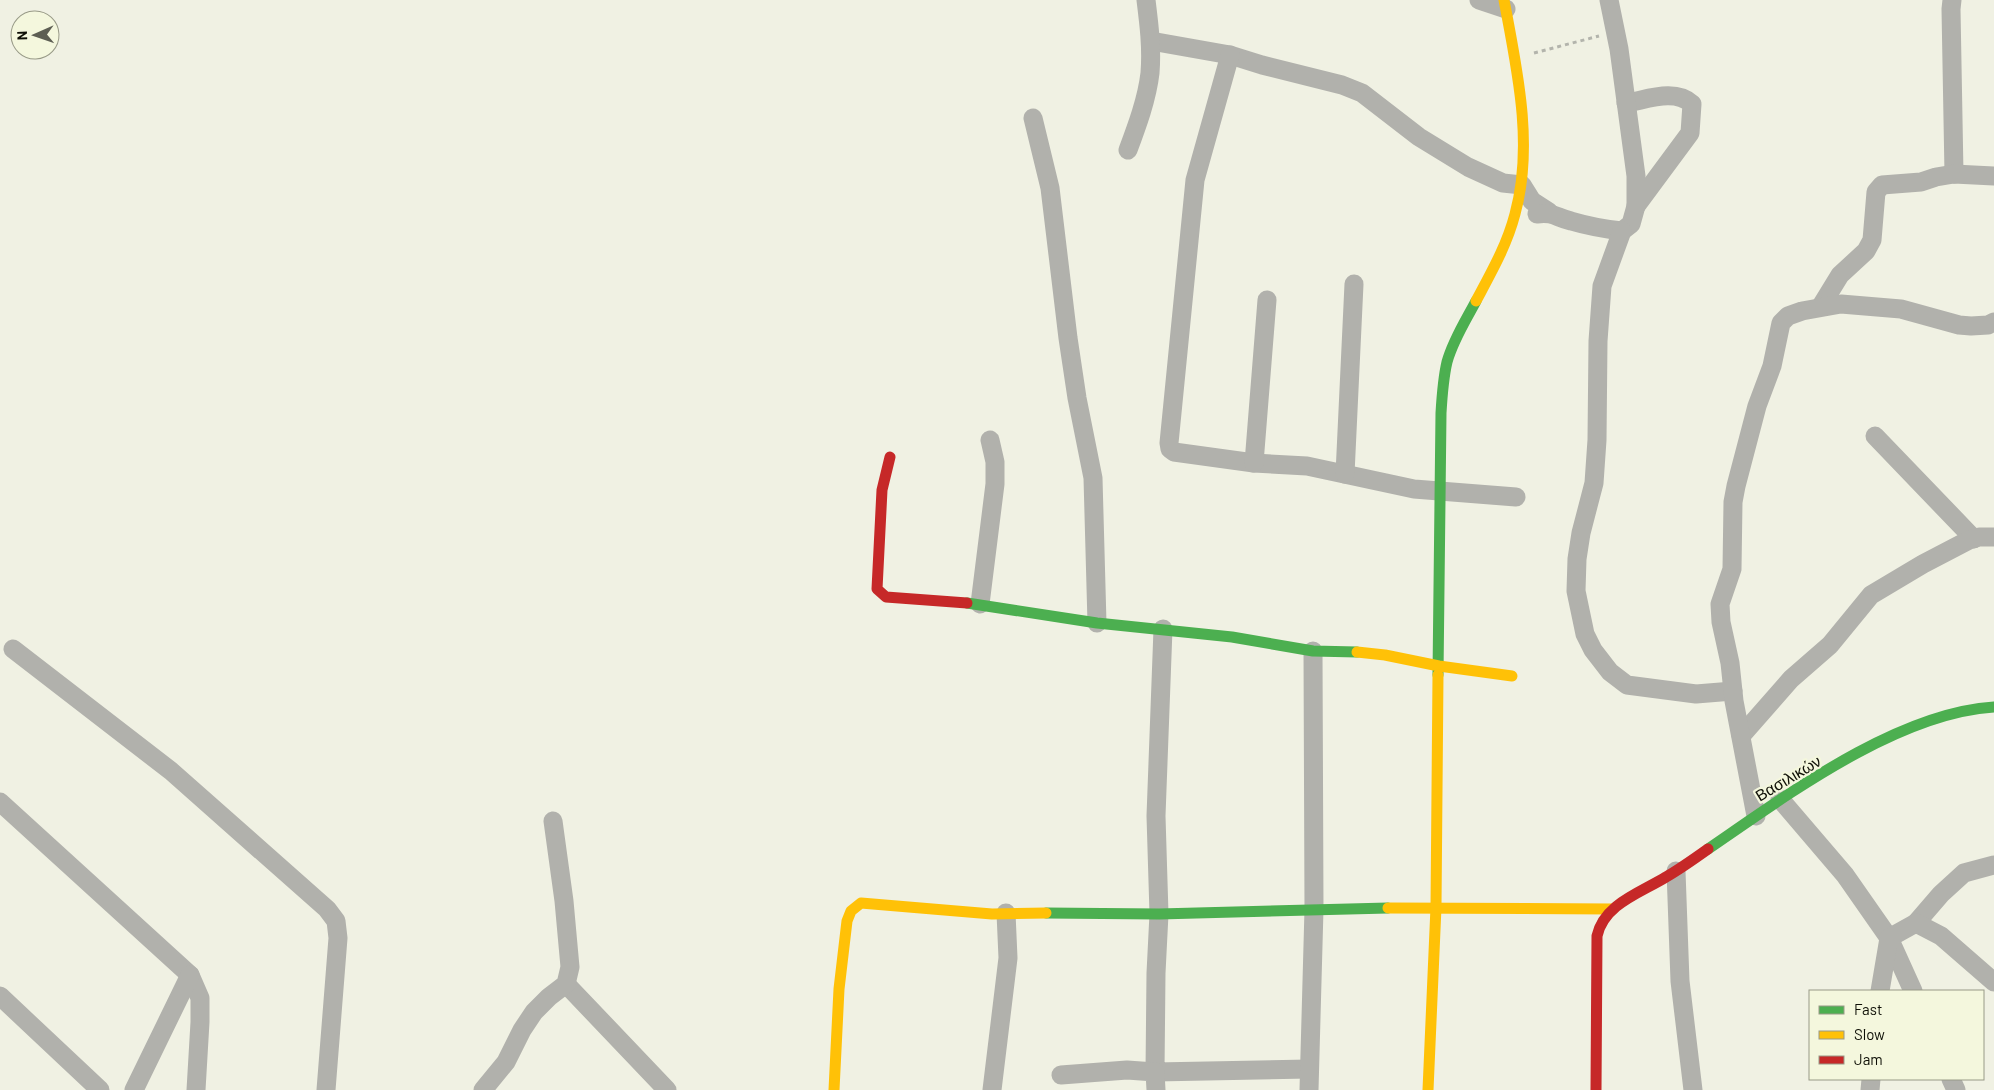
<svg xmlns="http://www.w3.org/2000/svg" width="1994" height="1090" font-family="Barlow,sans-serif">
  <rect width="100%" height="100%" fill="#f0f1e3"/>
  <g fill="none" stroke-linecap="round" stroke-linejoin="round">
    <path stroke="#b3b4ac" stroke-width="3" stroke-dasharray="4 4" stroke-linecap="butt" d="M1534,53L1599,36"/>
    <g stroke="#b1b1ac" stroke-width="19">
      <path d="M1479,0L1506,9"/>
      <path d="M1952,0L1951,9L1954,174"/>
      <path d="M1151,41L1230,55L1262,65L1342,85L1362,93L1419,137L1468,167L1503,183L1522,185L1532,201L1549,212"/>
      <path d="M1230,55L1195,180L1169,443L1170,449L1174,452L1254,463L1307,466L1414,489L1516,497"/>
      <path d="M1626,103C1646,100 1675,88 1692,104L1690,133L1636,206"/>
      <path d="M1033,118L1050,188L1068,338L1077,398L1093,478L1097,623"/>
      <path d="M1128,150C1137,126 1147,99 1150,73C1152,48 1149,24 1146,0"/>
      <path d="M1537,214C1554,212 1555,217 1571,221C1588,226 1604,229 1622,231L1631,224L1636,206V176L1619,49L1609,0"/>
      <path d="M1622,231L1602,286L1598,341L1597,440L1594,483L1581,533L1577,559L1576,591L1585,634L1593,650L1610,672L1627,685L1696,694L1733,691"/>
      <path d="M1821,306L1840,275L1866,251L1872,240L1876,192L1882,185L1921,182L1936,177L1954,174L1994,176"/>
      <path d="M1875,436L1974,539"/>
      <path d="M1254,463L1267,300"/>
      <path d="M1345,474L1354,284"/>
      <path d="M980,604L995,484V462L990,440"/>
      <path d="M1163,629L1156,816L1159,914L1156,973L1155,1072L1309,1069"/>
      <path d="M13,649L171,771L327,909L336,921L338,938L326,1090"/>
      <path d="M1741,736L1791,679L1830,645L1871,595L1923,564L1969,540L1979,537H1994"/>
      <path d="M1780,799L1845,875L1889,938L1913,991"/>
      <path d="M0,802L190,975L200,998V1022L196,1090"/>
      <path d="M1756,816L1734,701L1730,663L1721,622L1720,604L1732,569L1733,502L1736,486L1757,406L1772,366L1781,323L1788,316L1802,311L1841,304L1901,309L1959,325L1971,326L1988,325L1994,322"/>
      <path d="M1676,871L1680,981L1693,1090"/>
      <path d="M1916,923L1941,894L1964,873L1994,865"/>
      <path d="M566,984L667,1090"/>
      <path d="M1880,991L1889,938L1916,923L1941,936L1994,982"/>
      <path d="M0,996L100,1090"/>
      <path d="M1061,1075L1127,1070L1155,1072L1156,1090"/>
      <path d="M1951,1079L1956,1090"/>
      <path d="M134,1090L190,975"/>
      <path d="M483,1090L506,1062L522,1030L534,1012L549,997L566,984L570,967L564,901L553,821"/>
      <path d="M992,1090L1008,958L1006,913"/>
      <path d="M1309,1090L1314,909L1313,651"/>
      <path d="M1870,1090L1871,1079"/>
    </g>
    <g stroke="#4caf50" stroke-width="11">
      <path d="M967,603L1097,623L1232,637L1313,651L1357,652"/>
      <path d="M1438,675L1441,413C1442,396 1443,379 1447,362C1453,340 1466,320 1476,301"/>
      <path d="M1708,849C1787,795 1897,713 1994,707"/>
      <path d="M1046,913L1159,914L1388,908"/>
    </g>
    <g stroke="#ffc107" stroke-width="11">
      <path d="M1476,301C1491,273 1507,245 1515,214C1534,145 1517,69 1504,0"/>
      <path d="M1357,652L1385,655L1439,666L1512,676"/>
      <path d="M1388,908L1613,909"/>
      <path d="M834,1090L839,989L847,921L851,911L861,903L992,914L1046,913"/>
      <path d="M1428,1090L1436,907L1438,675"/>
    </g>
    <g stroke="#c62828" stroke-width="11">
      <path d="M890,457L882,490L877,589L886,597L967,603"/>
      <path d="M1596,1090L1597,936C1604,904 1640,893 1666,877C1680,869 1694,859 1708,849"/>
    </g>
  </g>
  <g text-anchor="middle" stroke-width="4.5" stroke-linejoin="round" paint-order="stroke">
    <g font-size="16" fill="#0e0f06" stroke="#f4f7dd">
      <text transform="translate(1788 778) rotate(-31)" y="6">Βασιλικών</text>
    </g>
  </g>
  <rect x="1809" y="990" width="175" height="90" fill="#f4f7dd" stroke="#989a87"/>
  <rect x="1819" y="1006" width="25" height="8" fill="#4caf50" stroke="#989a87"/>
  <text x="1854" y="1015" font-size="15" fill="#0e0f06">Fast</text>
  <rect x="1819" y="1031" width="25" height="8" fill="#ffc107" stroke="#989a87"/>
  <text x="1854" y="1040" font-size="15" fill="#0e0f06">Slow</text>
  <rect x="1819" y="1056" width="25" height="8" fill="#c62828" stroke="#989a87"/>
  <text x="1854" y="1065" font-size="15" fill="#0e0f06">Jam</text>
  <g transform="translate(35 35) rotate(268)"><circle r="24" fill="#f4f7dd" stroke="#989a87"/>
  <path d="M0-4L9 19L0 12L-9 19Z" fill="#5d5e53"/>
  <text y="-8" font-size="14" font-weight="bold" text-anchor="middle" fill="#0e0f06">N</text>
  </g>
</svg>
